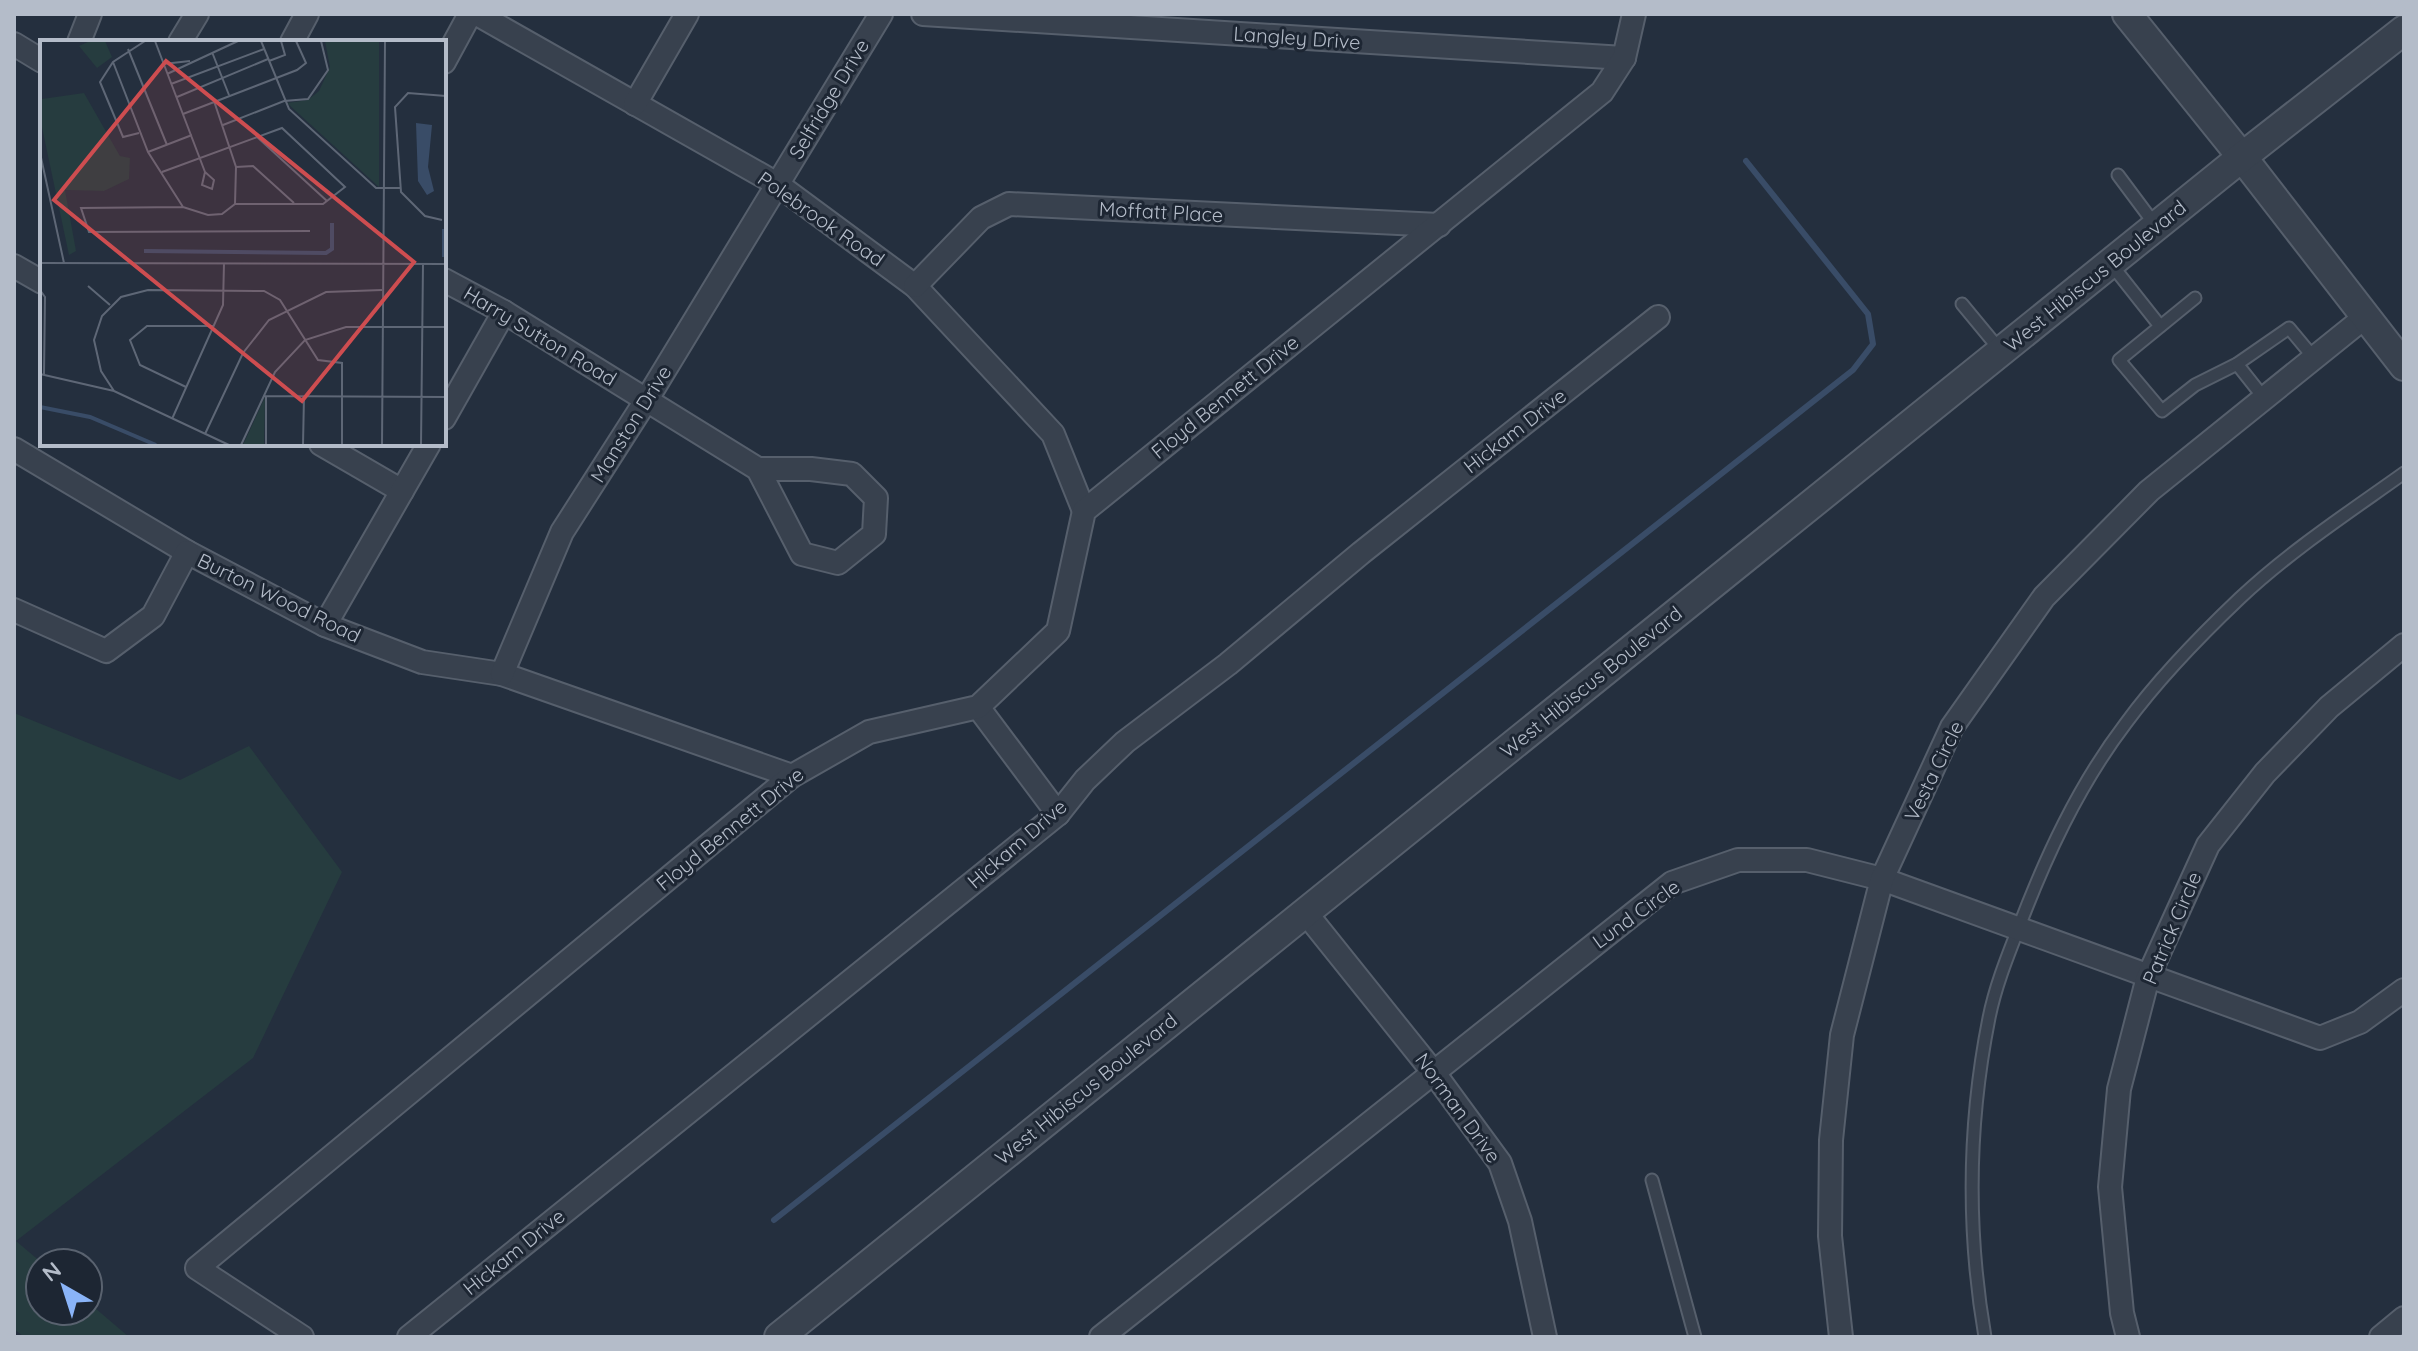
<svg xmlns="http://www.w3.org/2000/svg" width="2418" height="1351" font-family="Quicksand,sans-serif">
  <rect width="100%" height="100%" fill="#242f3e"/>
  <path fill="#263c3f" d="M14,713L180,780L249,746L342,872L253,1058L16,1241L42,1263L40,1311H88V1302L129,1337H24L14,1329Z"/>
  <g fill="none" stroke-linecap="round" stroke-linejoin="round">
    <path stroke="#394c67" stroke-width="6" d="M774,1220L1853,370L1873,344L1868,314L1746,161"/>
    <g stroke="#565f6c" stroke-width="15">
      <g id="service">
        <path d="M2118,175L2156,226"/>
        <path d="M2111,264L2160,326"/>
        <path d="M2195,298L2119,360L2162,411L2195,385L2237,364L2289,328L2314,358"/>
        <path d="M1962,304L2000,350"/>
        <path d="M2237,364L2264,398"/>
        <path d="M1652,1180L1695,1337"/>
        <path d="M1985,1337C1967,1232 1968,1123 1989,1018C1995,988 2006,960 2017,932C2045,858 2078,786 2126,723C2159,678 2200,636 2240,598C2290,551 2348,513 2404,473"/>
      </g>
    </g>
    <g stroke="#565f6c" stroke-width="26">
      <g id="minor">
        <path d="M477,14L777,184L915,286L1053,434L1084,511"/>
        <path d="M923,14L1624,58"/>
        <path d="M79,42L90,14"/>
        <path d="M180,42L197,14"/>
        <path d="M292,42L307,14"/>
        <path d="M14,44L42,61"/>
        <path d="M444,62L470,14"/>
        <path d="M635,104L687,14"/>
        <path d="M14,266L42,282"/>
        <path d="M444,280L504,312L758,469L802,554L838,563L874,534L876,498L852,474L811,469H758"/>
        <path d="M915,286L981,218L1009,204L1439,225"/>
        <path d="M444,418L504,312"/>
        <path d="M321,444L402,491"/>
        <path d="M14,449L187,552L325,625L422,662L502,674L792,776"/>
        <path d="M14,610L106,651L153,616L187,552"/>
        <path d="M325,625L429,444"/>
        <path d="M502,674L562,532L647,399L881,14"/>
        <path d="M978,707L1058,814"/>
        <path d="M1305,912L1434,1073L1500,1163L1520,1221L1545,1337"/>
        <path d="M302,1337L197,1268L792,776L869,732L978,707L1058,631L1084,511L1602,92L1624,58L1634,14"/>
        <path d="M409,1337L1058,814L1085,780L1125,742L1228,664L1361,553L1658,317"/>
        <path d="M1101,1337L1672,883L1738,860H1807L1882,879L2320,1038L2360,1022L2404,990"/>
        <path d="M1841,1337L1830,1236L1831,1140L1842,1035L1882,879L1952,727L2044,597L2149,491L2365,317"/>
        <path d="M2128,1337L2122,1313L2110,1187L2119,1089L2148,977L2208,845L2265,773L2329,707L2404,645"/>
        <path d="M2381,1337L2404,1318"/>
      </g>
    </g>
    <g stroke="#565f6c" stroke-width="32">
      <g id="tertiary">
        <path d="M2127,14L2242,157L2404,366"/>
        <path d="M779,1337L2242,157L2404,30"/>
      </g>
    </g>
    <use href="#service" stroke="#38414e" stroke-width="11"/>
    <use href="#minor" stroke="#38414e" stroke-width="22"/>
    <use href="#tertiary" stroke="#38414e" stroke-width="28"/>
  </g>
  <g text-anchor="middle" stroke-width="6" stroke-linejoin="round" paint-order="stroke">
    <g font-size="20" fill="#b4bcc9" stroke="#1d2633">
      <text transform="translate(1297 38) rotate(4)" y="7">Langley Drive</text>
      <text transform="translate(829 99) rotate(-59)" y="7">Selfridge Drive</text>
      <text transform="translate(1161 212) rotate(3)" y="7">Moffatt Place</text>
      <text transform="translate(821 219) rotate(35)" y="7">Polebrook Road</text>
      <text transform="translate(2095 276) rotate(-39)" y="7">West Hibiscus Boulevard</text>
      <text transform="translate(540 336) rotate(31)" y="7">Harry Sutton Road</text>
      <text transform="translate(1225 397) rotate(-39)" y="7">Floyd Bennett Drive</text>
      <text transform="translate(631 424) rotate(-58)" y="7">Manston Drive</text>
      <text transform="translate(1515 431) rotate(-38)" y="7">Hickam Drive</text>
      <text transform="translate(279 598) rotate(26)" y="7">Burton Wood Road</text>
      <text transform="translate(1591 682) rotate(-39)" y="7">West Hibiscus Boulevard</text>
      <text transform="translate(1934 771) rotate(-64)" y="7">Vesta Circle</text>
      <text transform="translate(730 829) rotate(-39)" y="7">Floyd Bennett Drive</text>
      <text transform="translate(1017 844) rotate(-41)" y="7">Hickam Drive</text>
      <text transform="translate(1636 914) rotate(-36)" y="7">Lund Circle</text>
      <text transform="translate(2172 928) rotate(-67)" y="7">Patrick Circle</text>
      <text transform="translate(1086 1089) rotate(-39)" y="7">West Hibiscus Boulevard</text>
      <text transform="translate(1458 1108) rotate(54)" y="7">Norman Drive</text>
      <text transform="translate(514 1252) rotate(-39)" y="7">Hickam Drive</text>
    </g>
  </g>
  <g transform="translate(40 40)">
    <rect width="406" height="406" fill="#242f3e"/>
    <path d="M50,1H65L72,17L57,28L39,6ZM285,1H339V147L247,63L268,60L279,51L290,27ZM0,53L2,59L44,53L80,116L90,118L89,139L64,151L25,150L36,211L29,215L0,78ZM225,357L224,405H203Z" fill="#263c3f"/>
    <path d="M376,83L392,85L388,127L394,151L387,155L378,141Z" fill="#394c67"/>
    <path fill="none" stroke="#394c67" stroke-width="4" d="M404,189V217M104,211L286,213L292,209V183M0,367L50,377L116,405"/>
    <path fill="none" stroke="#5e6776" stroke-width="2" d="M115,1L165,132L174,140L172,149L162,145L165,132M221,1L249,69L336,148H361M88,9L127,105M172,12L189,55M229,21L245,15L241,1M73,22L108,112L143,167M123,24L150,21M127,34L198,1M131,44L224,9M137,57L228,19M174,61L196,127L195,164M143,74L257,30L266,23L256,1M183,85L244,61L268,59L288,30L281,1M99,93L83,97L60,42L73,22L105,1M216,96L287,161M108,112L152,95M0,113L24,223M196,127L213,126L254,163M122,132L242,88L305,147L283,164H195L182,174L168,175L143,167L41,168L49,192L270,191M402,180L385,176L361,152L355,67L368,53L406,56M0,223L406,224M48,246L70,265M0,250L5,257L4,335M0,334L74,351L189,405M146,347L100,325L90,300L107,286H174M74,351L61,331L54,300L62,276L81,257L108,250L224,251L240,260L278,320L302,323V405M224,356L406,357M226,356V405M132,379L183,265L184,223M165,394L203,313L229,280L286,252L342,250M201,405L235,332L265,300L306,287H406M263,405L264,356M342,405L345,1M381,405L383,224"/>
    <path fill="#ce4d50" fill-opacity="0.15" stroke="#ce4d50" stroke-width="4" d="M126,21L374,222L262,361L14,160Z"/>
    <rect width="406" height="406" fill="none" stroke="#b4bcc9" stroke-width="4"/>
  </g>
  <rect width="2418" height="1351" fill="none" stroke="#b4bcc9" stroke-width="32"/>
  <g transform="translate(64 1287) rotate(321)"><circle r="38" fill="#1d2633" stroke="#59626f" stroke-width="2"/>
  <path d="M0-6L14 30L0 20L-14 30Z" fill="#8ab4f8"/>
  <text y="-12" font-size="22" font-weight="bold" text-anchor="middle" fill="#b4bcc9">N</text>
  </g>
</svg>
